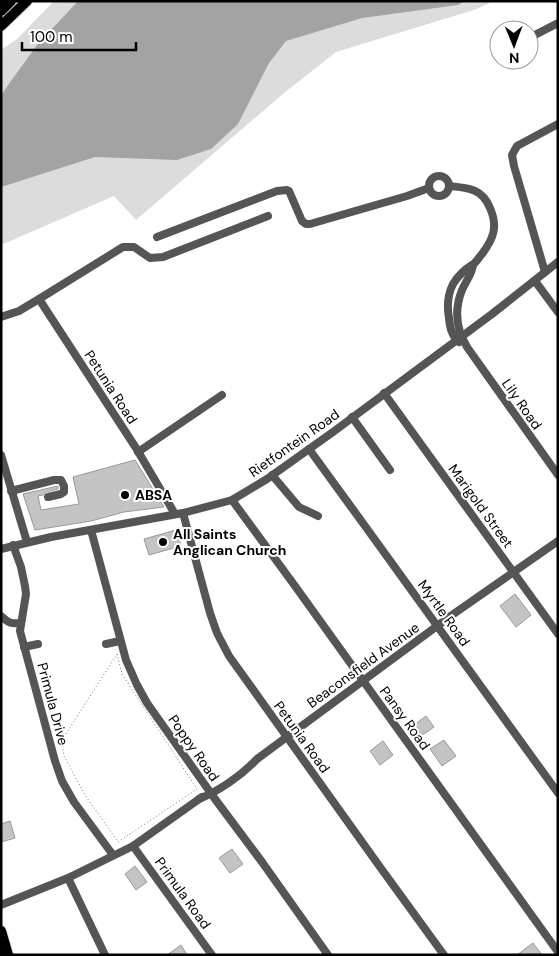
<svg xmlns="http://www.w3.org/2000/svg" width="559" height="956" font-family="'DM Sans',sans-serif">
  <rect width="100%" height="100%" fill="#fff"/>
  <path fill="#dcdcdc" d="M54,1H493L477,9L336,52L284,93L136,220L114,196L1,245V50L17,39Z"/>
  <path fill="#a3a3a3" d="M78,1H465L458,5L362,18L286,41L269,63L238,124L211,149L177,160L95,157L1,187V95L37,45Z"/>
  <g fill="#c4c4c4" stroke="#999">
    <path d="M135,460L164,507L124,512L91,521L35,530L23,494L58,486V489L46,492L43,495L38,496L41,510L79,504L73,477Z"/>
    <path d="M176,530L181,546L149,555L144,539Z"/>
    <path d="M515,594L531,615L516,627L500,606Z"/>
    <path d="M426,716L434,727L421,736L414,725Z"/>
    <path d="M444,740L456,756L442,766L430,749Z"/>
    <path d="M383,741L393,755L380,765L370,751Z"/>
    <path d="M10,821L15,838L1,842V824Z"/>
    <path d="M232,849L243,864L230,873L219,858Z"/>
    <path d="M135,866L147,882L136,890L125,874Z"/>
    <path d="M533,943L542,955H517Z"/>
    <path d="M181,945L187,955H167Z"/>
  </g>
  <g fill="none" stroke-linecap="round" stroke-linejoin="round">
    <g stroke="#dbdbdb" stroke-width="12">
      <g id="major">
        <path d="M1,11L11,1"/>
        <path d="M1,26L27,1"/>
        <path d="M1,931L8,955"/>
      </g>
    </g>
    <path stroke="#777" stroke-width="1" stroke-dasharray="1 2.5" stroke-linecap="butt" d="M117,654L122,674L197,789L118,842L85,795L64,756L62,740Z"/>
    <g stroke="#555" stroke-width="8">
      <path d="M529,38L558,23"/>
      <circle cx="439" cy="186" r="10"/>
      <path d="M449,186C468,188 482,188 490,208C498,226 494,238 482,254C479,257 476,263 472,265C464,270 458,276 453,284C448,294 447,307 449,318C450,327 451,335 459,342"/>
      <path d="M157,237L277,191L287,190L289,191L302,221L306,224H310L407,196L429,188"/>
      <path d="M473,265C472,274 466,281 462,290C454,310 456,329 467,347L558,475"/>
      <path d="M545,272L514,166L512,155L517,146L558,124"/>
      <path d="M535,281L558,312"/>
      <path d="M39,299L136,448L175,514"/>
      <path d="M1,317L19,311L39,299L123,247H134L150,258L163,257L268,216"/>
      <path d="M384,393L558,634"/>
      <path d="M352,417L390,470"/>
      <path d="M309,449L365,526L558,793"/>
      <path d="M138,452L222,395"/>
      <path d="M1,455L27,542"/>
      <path d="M272,475L299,507L318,516"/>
      <path d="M11,491L54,480H61L64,486V492L61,494L48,497"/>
      <path d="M232,500L295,586L558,952"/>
      <path d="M183,513L210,613L217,633L229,656L380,867L444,955"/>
      <path d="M91,530L126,660L137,685L147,703L215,799L262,862L328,955"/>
      <path d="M13,545L21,567L25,586L26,594L20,631L55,761L62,781L74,802L113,855"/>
      <path d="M1,549L51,537L183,513L232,500L267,479L333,432L492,314L558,262"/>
      <path d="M1,616C9,623 10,624 21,623"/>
      <path d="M106,644L120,641"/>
      <path d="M24,647L38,644"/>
      <path d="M199,799C219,791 242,775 257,759L452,615L558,541"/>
      <path d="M133,846L212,955"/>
      <path d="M68,878L105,955"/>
      <path d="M1,905L68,878L133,846L202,797"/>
    </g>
    <use href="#major" stroke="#000" stroke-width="10"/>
  </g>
  <g fill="#000" stroke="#fff" stroke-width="2">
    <circle cx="125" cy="495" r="5"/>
    <circle cx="163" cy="542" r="5"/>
  </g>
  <g text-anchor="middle" stroke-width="4" stroke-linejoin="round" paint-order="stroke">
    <g font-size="14" fill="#000" stroke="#fff">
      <text transform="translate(111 387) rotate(57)" y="5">Petunia Road</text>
      <text transform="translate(522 404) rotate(55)" y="5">Lily Road</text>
      <text transform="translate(294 443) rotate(-35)" y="5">Rietfontein Road</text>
      <text transform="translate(481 506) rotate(54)" y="5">Marigold Street</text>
      <text transform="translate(444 613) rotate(54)" y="5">Myrtle Road</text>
      <text transform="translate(363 665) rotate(-36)" y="5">Beaconsfield Avenue</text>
      <text transform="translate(53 704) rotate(75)" y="5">Primula Drive</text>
      <text transform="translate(405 718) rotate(54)" y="5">Pansy Road</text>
      <text transform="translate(302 737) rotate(54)" y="5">Petunia Road</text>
      <text transform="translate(194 748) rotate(55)" y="5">Poppy Road</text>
      <text transform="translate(183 893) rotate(54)" y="5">Primula Road</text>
    </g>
    <g font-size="14" font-weight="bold" fill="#000" stroke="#fff" text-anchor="start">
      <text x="135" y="500">ABSA</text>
      <text x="173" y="539">All Saints<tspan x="173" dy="16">Anglican Church</tspan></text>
    </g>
  </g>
  <rect width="559" height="956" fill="none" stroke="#000000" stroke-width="5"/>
  <g transform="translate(514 45) rotate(179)"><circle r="24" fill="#ffffff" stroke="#999999"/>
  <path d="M0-4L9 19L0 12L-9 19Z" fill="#000000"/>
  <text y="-8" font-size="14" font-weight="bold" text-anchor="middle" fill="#000000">N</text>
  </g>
  <path d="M22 42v8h114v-8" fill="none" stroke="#000000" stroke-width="2.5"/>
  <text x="30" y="42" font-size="15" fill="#000000" stroke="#ffffff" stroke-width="4" paint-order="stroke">100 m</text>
</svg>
